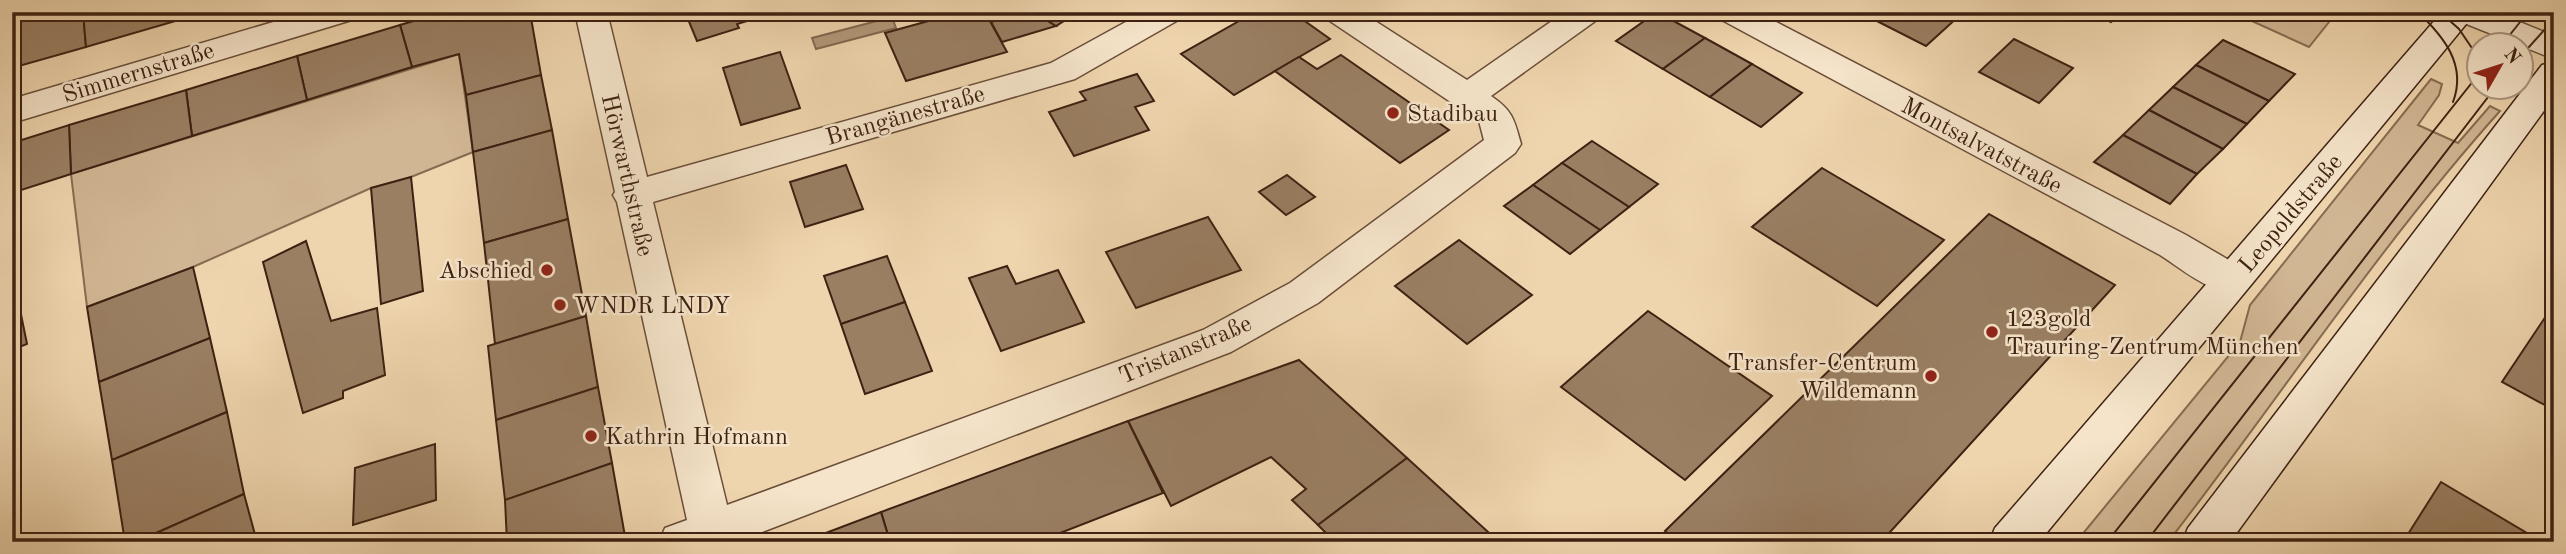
<svg xmlns="http://www.w3.org/2000/svg" width="2566" height="554" font-family="'Old Standard TT',serif">
  <rect width="100%" height="100%" fill="#efd5ae"/>
  <filter id="stains"><feTurbulence type="fractalNoise" baseFrequency=".00286" numOctaves="4"/><feColorMatrix values="0 0 0 0 .2 0 0 0 0 .09 0 0 0 0 .02 0 0 0 .5 -.17"/></filter>
  <radialGradient id="worn" r=".72"><stop offset=".6" stop-color="#630" stop-opacity="0"/><stop offset="1" stop-color="#630" stop-opacity=".3"/></radialGradient>
  <g fill="#d1b693" stroke="#876c52" stroke-width="2">
    <path d="M2232,12H2337L2309,47Z"/>
    <path d="M459,54L473,152L411,177L371,188L193,267L87,307L71,174Z"/>
    <path d="M2431,79L2442,84L2439,95L2418,125L2458,143L2490,106L2500,111C2379,246 2279,399 2168,542H2076L2240,342L2250,305Z"/>
  </g>
  <path fill="#b29879" stroke="#836850" stroke-width="2" d="M892,17L896,28L816,49L812,38Z"/>
  <g fill="#9a7f63" stroke="#3d2112" stroke-width="2">
    <path d="M47,12H83L86,47L12,68V22Z"/>
    <path d="M83,12H203V13L86,47Z"/>
    <path d="M444,12H530L541,75L466,95L459,54L412,67L400,25Z"/>
    <path d="M685,12H798L772,17L771,14L737,24L739,28L697,41Z"/>
    <path d="M961,12H985L1007,52L906,81L885,33Z"/>
    <path d="M1026,12H1034L1056,26L1002,42L991,22Z"/>
    <path d="M1034,12H1078L1056,26Z"/>
    <path d="M1255,12H1292L1330,39L1234,95L1181,54Z"/>
    <path d="M1657,12L1705,38L1663,69L1616,41Z"/>
    <path d="M1864,12H1951L1959,16L1926,46L1863,14Z"/>
    <path d="M2091,12H2123L2111,22Z"/>
    <path d="M400,25L412,67L307,100L297,56Z"/>
    <path d="M1705,38L1752,64L1710,97L1663,69Z"/>
    <path d="M2014,39L2073,68L2039,103L1979,72Z"/>
    <path d="M2223,40L2295,74L2269,101L2196,65Z"/>
    <path d="M780,52L800,108L741,125L723,68Z"/>
    <path d="M1341,55L1449,130L1400,163L1275,71L1299,57L1317,69Z"/>
    <path d="M297,56L307,100L192,136L186,90Z"/>
    <path d="M1752,64L1802,93L1761,127L1710,97Z"/>
    <path d="M2196,65L2269,101L2247,124L2173,87Z"/>
    <path d="M1137,74L1154,101L1135,107L1149,130L1074,156L1049,112L1086,100L1080,92Z"/>
    <path d="M541,75L552,130L473,152L466,95Z"/>
    <path d="M2173,87L2247,124L2223,149L2149,110Z"/>
    <path d="M186,90L192,136L71,174L69,125Z"/>
    <path d="M2149,110L2223,149L2197,174L2123,135Z"/>
    <path d="M69,125L71,174L12,193V143Z"/>
    <path d="M552,130L568,219L484,243L473,152Z"/>
    <path d="M2123,135L2197,174L2170,204L2094,162Z"/>
    <path d="M1592,141L1658,184L1629,207L1562,163Z"/>
    <path d="M1562,163L1629,207L1600,230L1533,185Z"/>
    <path d="M846,165L863,209L805,227L790,182Z"/>
    <path d="M1822,168L1944,240L1877,306L1752,227Z"/>
    <path d="M1287,175L1315,197L1286,215L1259,192Z"/>
    <path d="M411,177L423,291L381,304L371,188Z"/>
    <path d="M1533,185L1600,230L1570,254L1504,206Z"/>
    <path d="M1989,214L2115,285L1881,542H1678L1665,531Z"/>
    <path d="M1208,217L1241,270L1136,308L1106,252Z"/>
    <path d="M568,219L586,316L495,344L484,243Z"/>
    <path d="M1459,240L1532,295L1467,344L1395,286Z"/>
    <path d="M306,241L331,321L377,308L385,375L343,391V398L303,413L263,262Z"/>
    <path d="M887,256L905,302L841,324L824,276Z"/>
    <path d="M1007,266L1016,284L1058,270L1084,322L1001,351L969,278Z"/>
    <path d="M193,267L210,338L99,382L87,307Z"/>
    <path d="M12,270L27,344L12,350Z"/>
    <path d="M905,302L932,371L865,394L841,324Z"/>
    <path d="M2554,304V410L2502,382Z"/>
    <path d="M1648,311L1772,396L1685,480L1561,387Z"/>
    <path d="M586,316L598,387L496,420L488,346Z"/>
    <path d="M210,338L227,412L112,460L99,382Z"/>
    <path d="M1299,360L1407,458L1318,525L1292,500L1306,489L1271,457L1171,506L1128,421Z"/>
    <path d="M598,387L612,463L505,500L496,420Z"/>
    <path d="M227,412L244,494L136,542H125L112,460Z"/>
    <path d="M1128,421L1163,493L1037,542H890L881,512Z"/>
    <path d="M435,444L436,500L353,525L355,468Z"/>
    <path d="M1407,458L1499,542H1335L1318,525Z"/>
    <path d="M612,463L626,542H507L505,500Z"/>
    <path d="M2441,482L2542,542H2403Z"/>
    <path d="M244,494L257,542H136Z"/>
    <path d="M881,512L890,542H802Z"/>
  </g>
  <g fill="none" stroke-linecap="round" stroke-linejoin="round">
    <g stroke="#6a4e39" stroke-width="3">
      <g id="minor">
        <path d="M307,12H360L355,19L12,123V99Z"/>
        <path d="M575,12H607L647,177L1051,63L1144,12H1185L1180,19L1075,79L653,202L727,505L1203,330L1290,283L1484,140L1479,121L1327,19L1322,12H1361L1467,80L1565,12H1603L1598,19L1491,96C1513,111 1514,119 1521,144L1515,153L1318,303L1231,352L736,542H659L665,528L687,520L617,202L613,195L615,192Z"/>
        <path d="M1715,12H1757L2186,235L2246,270L2251,280L2246,290C2216,300 2184,270 2160,255L1720,19Z"/>
        <path d="M2449,12H2495L2554,36V59L2454,19Z"/>
      </g>
    </g>
    <g stroke="#3d2112" stroke-width="3">
      <g id="secondary">
        <path d="M2442,12H2476L2039,542H1989L1995,528Z"/>
        <path d="M2554,62V97L2230,542H2182L2188,528L2542,65Z"/>
      </g>
    </g>
    <use href="#minor" fill="#f5e4ca" fill-rule="evenodd"/>
    <use href="#secondary" fill="#f5e4ca" fill-rule="evenodd"/>
    <g stroke="#3d2112" stroke-width="2">
      <path d="M2418,12C2444,37 2467,65 2453,102"/>
      <path d="M2440,12L2459,29L2478,57"/>
      <path d="M2501,46L2528,12"/>
      <path d="M2520,57L2554,19"/>
      <path d="M2107,542L2478,75"/>
      <path d="M2146,542L2495,88"/>
    </g>
  </g>
  <g fill="#8f2418" stroke="#f5e4ca" stroke-width="2.5">
    <circle cx="1393" cy="113" r="7"/>
    <circle cx="547" cy="270" r="7"/>
    <circle cx="560" cy="305" r="7"/>
    <circle cx="1992" cy="332" r="7"/>
    <circle cx="1931" cy="376" r="7"/>
    <circle cx="591" cy="436" r="7"/>
  </g>
  <g text-anchor="middle" stroke-width="5" stroke-linejoin="round" paint-order="stroke">
    <g font-size="24" fill="#3d2112" stroke="#f5e4ca">
      <text transform="translate(138 72) rotate(-17)" y="8">Simmernstraße</text>
      <text transform="translate(905 115) rotate(-16)" y="8">Brangänestraße</text>
      <text transform="translate(1982 145) rotate(28)" y="8">Montsalvatstraße</text>
      <text transform="translate(628 175) rotate(77)" y="8">Hörwarthstraße</text>
      <text transform="translate(2290 213) rotate(-50)" y="8">Leopoldstraße</text>
      <text transform="translate(1185 349) rotate(-23)" y="8">Tristanstraße</text>
    </g>
    <g font-size="24" fill="#3d2112" stroke="#f5e4ca" text-anchor="start">
      <text x="1407" y="121">Stadibau</text>
      <text x="533" y="278" text-anchor="end">Abschied</text>
      <text x="574" y="313">WNDR LNDY</text>
      <text x="2006" y="326">123gold<tspan x="2006" dy="28">Trauring-Zentrum München</tspan></text>
      <text x="1917" y="370" text-anchor="end">Transfer-Centrum<tspan x="1917" dy="28">Wildemann</tspan></text>
      <text x="605" y="444">Kathrin Hofmann</text>
    </g>
  </g>
  <rect width="2566" height="554" fill="none" stroke="#efd5ae" stroke-width="42"/>
  <rect x="14" y="14" width="2538" height="526" fill="none" stroke="#3d2112" stroke-width="3.5"/>
  <rect x="21" y="21" width="2524" height="512" fill="none" stroke="#3d2112" stroke-width="2"/>
  <g transform="translate(2500 66) rotate(51)"><circle r="33" fill="#f5e4ca" stroke="#ab9680" stroke-width="2"/>
  <path d="M0-5L12 26L0 18L-12 26Z" fill="#8f2418"/>
  <text y="-10" font-size="19" font-weight="bold" text-anchor="middle" fill="#3d2112">N</text>
  </g>
  <rect width="100%" height="100%" filter="url(#stains)"/>
  <rect width="100%" height="100%" fill="url(#worn)"/>
</svg>
